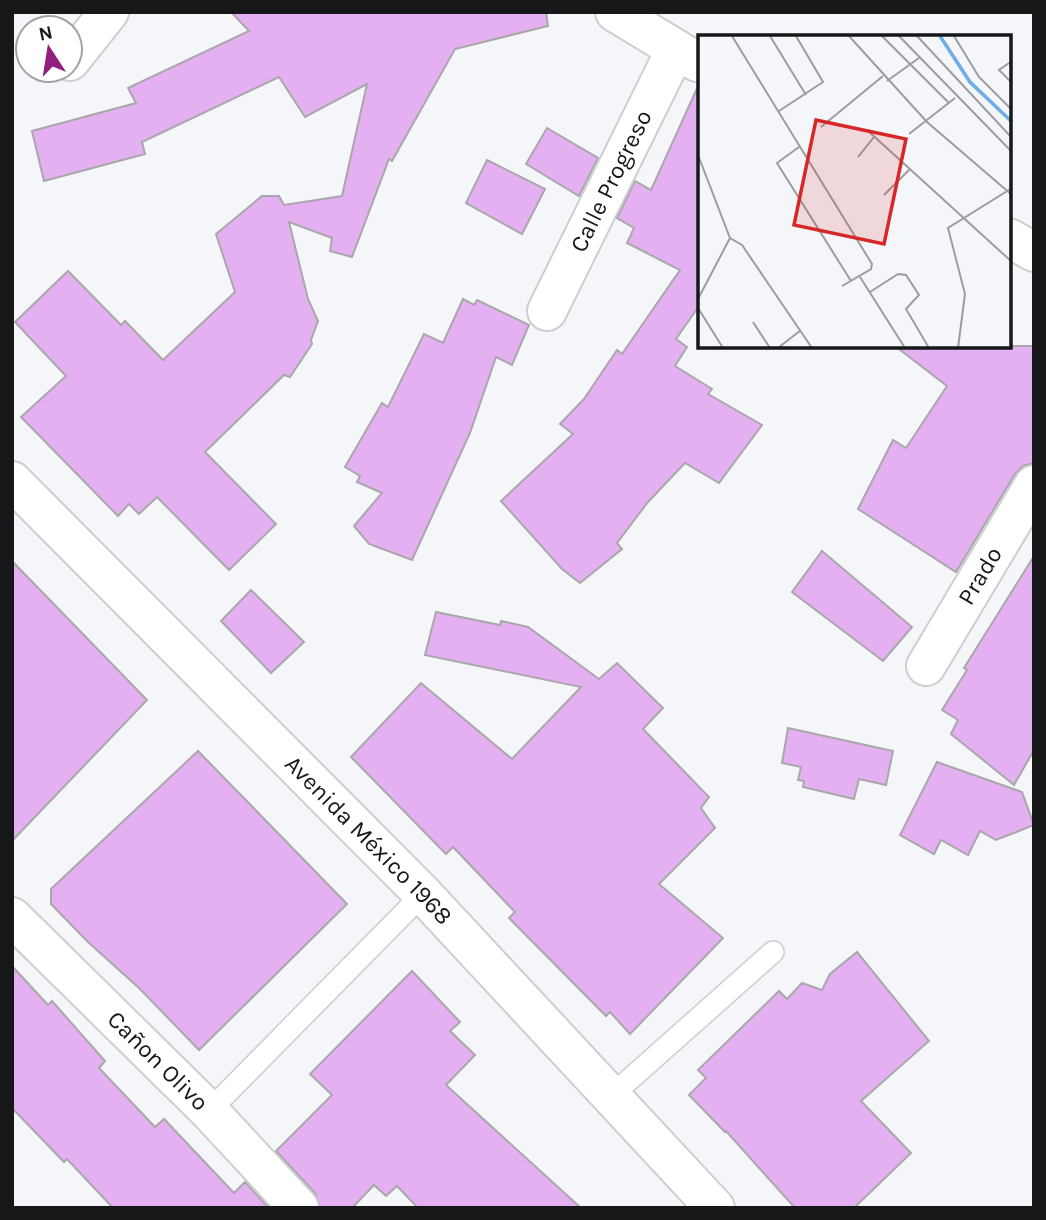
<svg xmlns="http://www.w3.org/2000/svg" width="1046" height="1220" font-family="Karla,sans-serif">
  <rect width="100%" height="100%" fill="#f5f6fa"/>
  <g fill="#e5b0f2" stroke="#a9a7aa" stroke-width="2">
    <path d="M231,12H546L548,26L455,49L392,161L389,159L352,257L330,251L332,238L289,222L308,299L318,321L311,340L312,344L290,377L284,375L205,452L276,524L229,570L157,497L139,514L129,504L118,516L21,417L66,376L15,322L68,271L121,325L125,321L163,360L235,292L216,234L262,196H279L284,205L342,196L367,84L305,117L279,77L142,142L145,154L44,181L32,131L136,103L128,88L249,31Z"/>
    <path d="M699,84V306L676,339L687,347L675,366L712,389L708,394L762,425L719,483L685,463L648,502L617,543L622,549L580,583L562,569L501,501L573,434L560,424L584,399L617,350L622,354L680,270L627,243L634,228L617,218L635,181L651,190Z"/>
    <path d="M547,128L598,158L579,196L526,164Z"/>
    <path d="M487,160L545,189L522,234L466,203Z"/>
    <path d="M463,299L474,305L477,300L529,325L512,365L496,357L470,433L412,560L369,544L354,526L382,493L357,482L360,476L345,467L382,403L388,407L424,334L443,343Z"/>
    <path d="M895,346H1034V463L1023,466L1015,474L956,572L858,509L893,440L906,448L947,386Z"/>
    <path d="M822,551L912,627L883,661L792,592Z"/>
    <path d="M1034,556V750L1014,785L951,734L958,720L942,710L967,670L964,668Z"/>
    <path d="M12,561L147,700L12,841Z"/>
    <path d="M251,590L304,642L271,673L221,621Z"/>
    <path d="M436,612L500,625L501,621L528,627L599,679L617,663L663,708L643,729L709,797L701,808L715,828L659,884L723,938L630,1034L610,1012L606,1016L509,918L515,912L453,847L446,854L351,757L421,683L512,759L581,687L425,655Z"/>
    <path d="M788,728L893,751L886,785L859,779L854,799L803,787L804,781L798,780L801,767L782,763Z"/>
    <path d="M198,751L347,904L199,1050L139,988L88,942L51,904V889Z"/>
    <path d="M937,762L1022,792L1034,825L996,840L980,831L968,855L941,840L934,854L900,835Z"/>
    <path d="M857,952L929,1041L861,1101L911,1153L854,1208H795L726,1131L725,1132L689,1095L706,1078L698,1070L779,991L787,999L802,983L822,990L830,974Z"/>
    <path d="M12,966L48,1005L52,1001L105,1061L99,1068L155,1127L164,1119L234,1193L245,1182L269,1208H113L67,1159L64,1162L12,1108Z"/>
    <path d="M412,971L460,1022L450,1031L475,1055L446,1085L581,1208H418L397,1186L386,1196L374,1185L352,1208H320L315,1193L276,1151L332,1095L310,1074Z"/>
  </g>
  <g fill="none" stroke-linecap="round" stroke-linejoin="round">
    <g stroke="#ccced1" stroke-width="24">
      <g id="service">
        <path d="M611,1096L773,952"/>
        <path d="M209,1111L423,894"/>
      </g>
    </g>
    <g stroke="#ccced1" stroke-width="42">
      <g id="minor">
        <path d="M615,12L697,62"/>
        <path d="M70,61L109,12"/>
        <path d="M1009,238L1034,252"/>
        <path id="s1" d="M547,311L676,49"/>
        <path id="s2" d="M12,481L423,894L715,1208"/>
        <path id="s3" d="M926,666L1034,485"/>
        <path id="s4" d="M12,917L209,1111L299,1208"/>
      </g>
    </g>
    <use href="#service" stroke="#fff" stroke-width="21"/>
    <use href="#minor" stroke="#fff" stroke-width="38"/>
  </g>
  <g text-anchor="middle" stroke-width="7" stroke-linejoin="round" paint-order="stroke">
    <g font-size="24" fill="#161718" stroke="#fff">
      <text dy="8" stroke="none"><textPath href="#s1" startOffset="145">Calle Progreso</textPath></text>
      <text dy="8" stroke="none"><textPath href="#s3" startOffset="105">Prado</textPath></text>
      <text dy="8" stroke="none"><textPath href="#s2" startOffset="506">Avenida México 1968</textPath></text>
      <text dy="8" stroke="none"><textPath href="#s4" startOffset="205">Cañon Olivo</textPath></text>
    </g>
  </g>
  <g transform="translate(698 35)">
    <rect width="313" height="313" fill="#f5f6fa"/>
    <path fill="none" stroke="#6eade7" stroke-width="3.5" d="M242,1L272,47L314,87"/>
    <path fill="none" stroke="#9c9da0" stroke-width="2" d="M34,1L174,229L173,234L144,251M72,1L108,60M151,1L229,87L314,160M184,1L251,68M201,1L314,117M219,1L314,103M256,1L281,42L314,75M314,26L301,35L314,48M189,46L221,23M81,76L125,47L98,1M123,92L185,41M169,95L314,227M211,99L257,63M101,112L79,128L153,246M0,120L32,203L44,210L114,313M160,122L176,102M186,160L212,134M162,242L207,313M172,257L200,239L208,240L221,260L208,274L231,313M0,264L32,203M0,273L25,313M55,287L72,313M80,313L103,295M260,313L267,259L250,193L314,153"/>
    <path fill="#d62828" fill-opacity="0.15" stroke="#d62828" stroke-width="3.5" d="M118,85L208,104L186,209L96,190Z"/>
    <rect width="313" height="313" fill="none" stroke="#161718" stroke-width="3.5"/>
  </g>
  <rect width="1046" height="1220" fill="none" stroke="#161718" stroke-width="28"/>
  <g transform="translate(49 49) rotate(348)"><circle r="33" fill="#ffffff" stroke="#a2a2a3" stroke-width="2"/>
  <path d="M0-5L12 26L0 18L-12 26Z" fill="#911f7f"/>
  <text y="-10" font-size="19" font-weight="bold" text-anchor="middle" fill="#161718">N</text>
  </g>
</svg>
